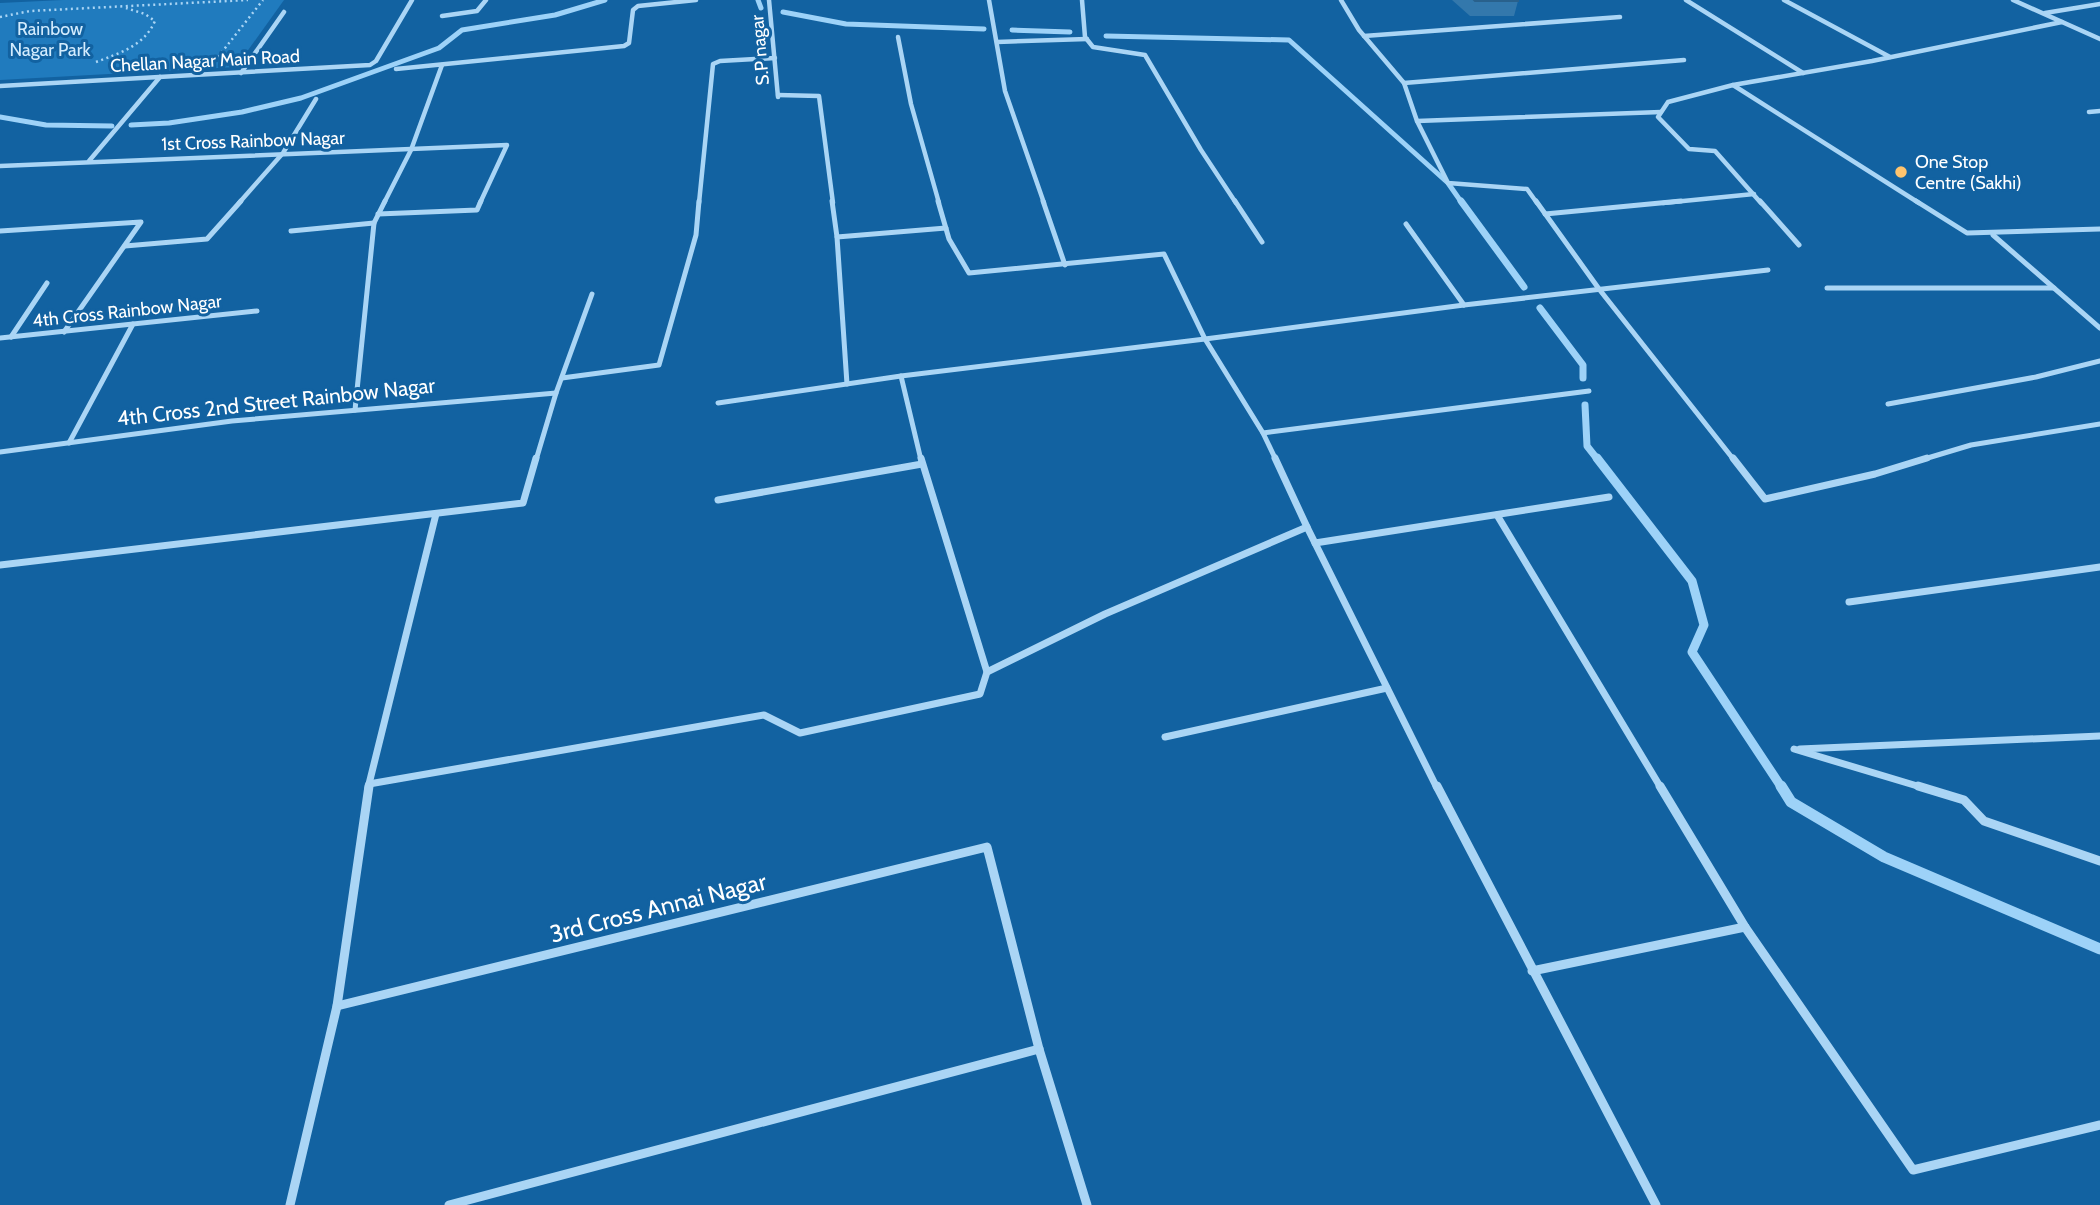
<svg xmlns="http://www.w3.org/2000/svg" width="2100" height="1205" font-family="Cabin,sans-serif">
  <rect width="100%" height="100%" fill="#1262a1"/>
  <path fill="#207bbe" d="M63,0H284L236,67L0,80V3Z"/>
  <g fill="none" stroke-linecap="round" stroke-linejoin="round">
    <g stroke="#9dd2f8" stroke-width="5">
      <path d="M758,0L761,8"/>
      <path d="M783,12L846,24L984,29"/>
      <path d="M1012,30L1070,32"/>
      <path d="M1106,36L1289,40L1448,183L1462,203"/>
      <path d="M0,117L46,125L112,126"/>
      <path d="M131,125L169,123L242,112L301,98L439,48L462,30L555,15L605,0"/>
    </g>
    <g stroke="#9dd2f8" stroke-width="7">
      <path d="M1461,201L1524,287"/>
      <path d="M1540,308L1583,365V378"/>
      <path d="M1585,405L1587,446L1598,460"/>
    </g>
    <path stroke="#9dd2f8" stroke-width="9" d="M1597,458L1692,581L1704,625L1692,652L1782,788"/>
    <path stroke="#9dd2f8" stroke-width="11" d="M1781,786L1791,802L1884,857L2100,949"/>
    <g stroke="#aad5f5" stroke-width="2.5" stroke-dasharray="2 3.5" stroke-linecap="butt">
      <path d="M0,17L30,11L248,0"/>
      <path d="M218,57L263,0"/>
      <path d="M96,62C120,53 144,46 155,21L145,14L126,8"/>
    </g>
    <g stroke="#aad5f5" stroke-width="4.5">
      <path d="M769,0L778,97"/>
      <path d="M989,0L1005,91L1044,203"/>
      <path d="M1082,0L1085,37L1093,47L1145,55L1201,150L1236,203"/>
      <path d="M1341,0L1359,30L1404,83L1417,121L1448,183L1527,189L1537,203"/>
      <path d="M1686,0L1803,73"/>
      <path d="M1784,0L1890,57"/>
      <path d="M2013,0L2100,39"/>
      <path d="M2045,13L2100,4"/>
      <path d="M442,16L477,11L486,0"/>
      <path d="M1364,36L1620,17"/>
      <path d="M898,37L911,104L939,203"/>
      <path d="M997,42L1087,39"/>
      <path d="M396,69L624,46L629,43L633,10L638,6L696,0"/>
      <path d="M241,73L284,12"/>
      <path d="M1404,83L1684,60"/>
      <path d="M1733,85L1919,203"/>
      <path d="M0,86L370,65L376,61L412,0"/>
      <path d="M778,95L819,96L833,203"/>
      <path d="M2089,112L2100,111"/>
      <path d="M1417,121L1661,112"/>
      <path d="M89,161L160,77"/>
      <path d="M0,166L507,145L480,203"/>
      <path d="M239,203L283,153L316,99"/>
      <path d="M384,203L411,150L442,65"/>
      <path d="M699,203L713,64L720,61L775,58"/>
      <path d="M1663,203L1754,194"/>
      <path d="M1761,203L1715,151L1689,149L1658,117L1668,102L1733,85L1872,61L2062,22"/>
    </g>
    <g stroke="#aad5f5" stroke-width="5">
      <path d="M832,201L837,237L946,228"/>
      <path d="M1043,201L1065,265"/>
      <path d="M1235,201L1262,242"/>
      <path d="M1536,201L1599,289L1734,460"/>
      <path d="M1760,201L1799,245"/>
      <path d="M1916,201L1967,233L2100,229"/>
      <path d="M378,214L477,210L481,201"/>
      <path d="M1545,214L1681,201"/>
      <path d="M1406,224L1464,305"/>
      <path d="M0,231L141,222L64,332"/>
      <path d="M291,231L374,223"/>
      <path d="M1993,235L2100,328"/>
      <path d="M837,237L847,384"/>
      <path d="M125,246L207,239L241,201"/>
      <path d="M1827,288H2054"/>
      <path d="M11,337L47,283"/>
      <path d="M0,338L257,311"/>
      <path d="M562,378L659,365L696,235L699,201"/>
      <path d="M718,403L901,376"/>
      <path d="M1888,404L2036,377L2100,361"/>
      <path d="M355,410L374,223L385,201"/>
      <path d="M1263,433L1589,391"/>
      <path d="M69,443L133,324"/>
      <path d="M0,452L232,421L556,393"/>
      <path d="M536,460L556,393L592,294"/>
      <path d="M921,460L901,376L1205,339L1164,254L969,273L949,239L938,201"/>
      <path d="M1276,460L1263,433L1205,339L1464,305L1768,270"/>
      <path d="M1921,460L1971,445L2100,424"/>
    </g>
    <g stroke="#aad5f5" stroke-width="7">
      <path d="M921,458L987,672"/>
      <path d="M1733,458L1765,499L1875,474L1927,458"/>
      <path d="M718,500L922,464"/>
      <path d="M1497,515L1661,788"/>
      <path d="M1307,527L1437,788"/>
      <path d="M1315,543L1609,497"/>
      <path d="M0,565L523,503L536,458"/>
      <path d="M1849,602L2100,567"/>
      <path d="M1165,737L1387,688"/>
      <path d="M1794,749L1924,788"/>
      <path d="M1800,749L2100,736"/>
      <path d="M369,784L764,715L800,733L980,694L987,672L1105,614L1307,527L1275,458"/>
      <path d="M368,788L436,514"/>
    </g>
    <g stroke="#aad5f5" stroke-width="9">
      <path d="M1437,786L1656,1205"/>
      <path d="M1660,786L1745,927L1913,1170L2100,1125"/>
      <path d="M1918,786L1964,800L1984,821L2100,861"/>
      <path d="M1532,971L1745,927"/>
      <path d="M337,1006L987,847L1039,1049L1087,1205"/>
      <path d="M290,1205L337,1006L369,786"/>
      <path d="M449,1205L1039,1049"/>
    </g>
  </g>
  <path fill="#3378ac" d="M1452,0H1518V1L1514,16H1470Z"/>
  <path fill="#3b8bc8" stroke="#29618c" stroke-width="2" d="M1474,0H1518V1H1475Z"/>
  <circle fill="#ffc46e" stroke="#1262a1" stroke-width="2.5" cx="1901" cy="172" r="7"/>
  <g text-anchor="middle" stroke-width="6" stroke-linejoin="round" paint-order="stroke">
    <g font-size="18" fill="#d3ecfe" stroke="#1262a1">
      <text x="50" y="35">Rainbow<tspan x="50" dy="21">Nagar Park</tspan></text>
    </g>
    <g font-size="18" fill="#fff" stroke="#1262a1">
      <text transform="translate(760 50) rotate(-95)" y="6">S.P nagar</text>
      <text transform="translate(205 61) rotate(-3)" y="6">Chellan Nagar Main Road</text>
      <text transform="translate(253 141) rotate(-2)" y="6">1st Cross Rainbow Nagar</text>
      <text transform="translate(127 311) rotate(-6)" y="6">4th Cross Rainbow Nagar</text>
    </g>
    <g font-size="18" fill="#fff" stroke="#1262a1" text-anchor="start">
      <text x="1915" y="168">One Stop<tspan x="1915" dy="21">Centre (Sakhi)</tspan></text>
    </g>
    <g font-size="21" fill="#fff" stroke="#1262a1">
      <text transform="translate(276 402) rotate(-6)" y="7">4th Cross 2nd Street Rainbow Nagar</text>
    </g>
    <g font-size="24" fill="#fff" stroke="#1262a1">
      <text transform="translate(658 908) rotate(-14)" y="8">3rd Cross Annai Nagar</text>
    </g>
  </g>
</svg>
